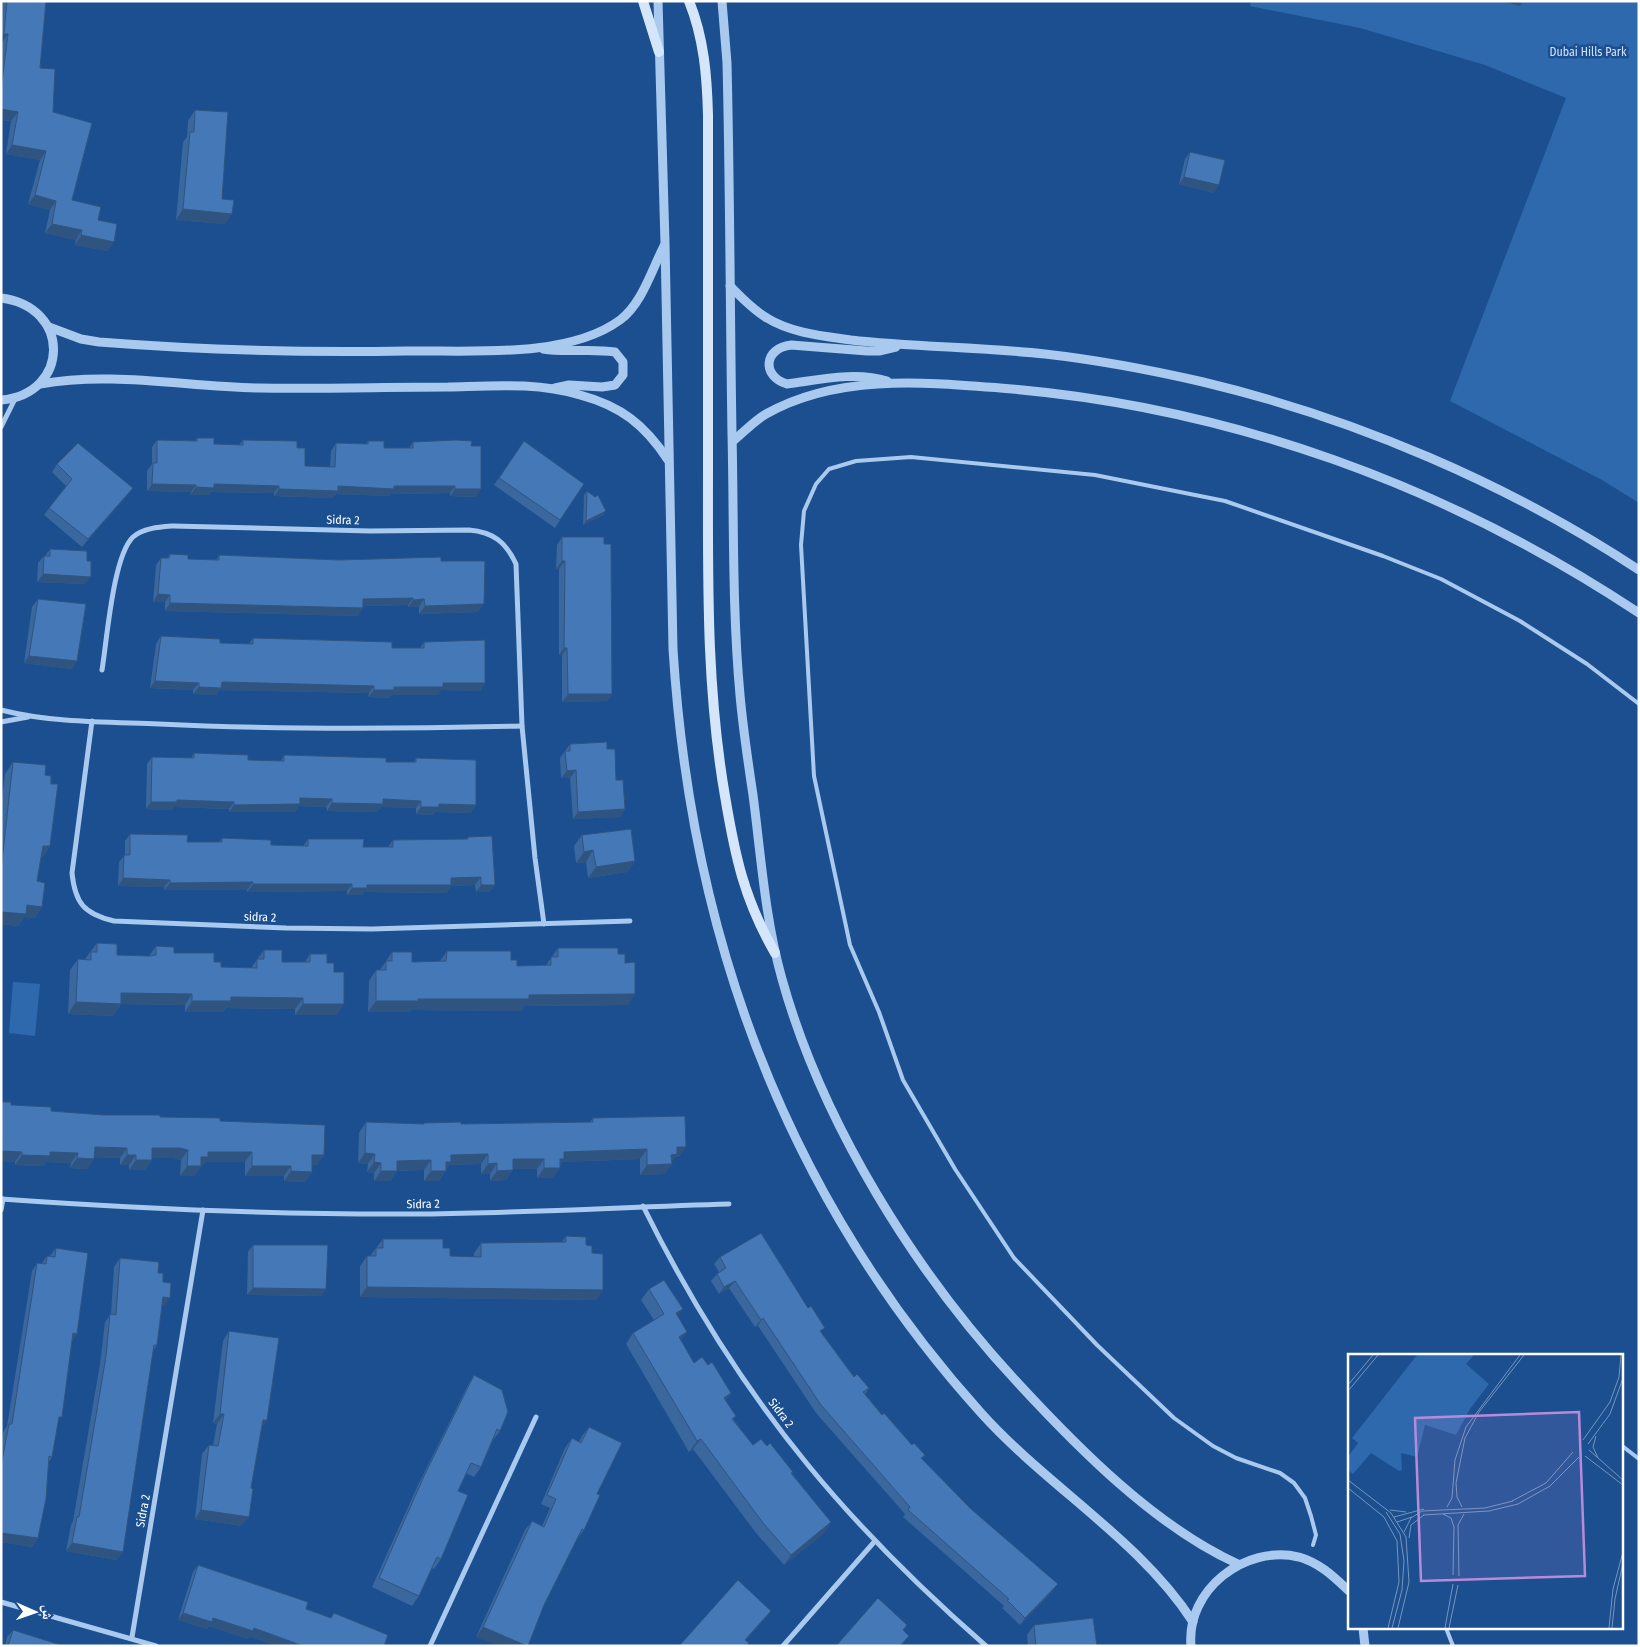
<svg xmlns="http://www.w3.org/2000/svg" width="1640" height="1647" font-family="'Fira Sans Condensed','Noto Naskh Arabic',sans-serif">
  <rect width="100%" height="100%" fill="#1b4f8f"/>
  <g fill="#2e69ad">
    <path d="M1251,1H1639V503L1602,480L1450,401L1566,98L1485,65L1360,28L1250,6Z"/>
    <path d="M13,982L40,984L35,1036L9,1033Z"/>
  </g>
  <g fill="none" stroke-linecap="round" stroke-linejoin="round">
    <g stroke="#a9c9ee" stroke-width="4">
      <path d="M1621,1445L1639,1459"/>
      <path d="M1313,1545L1316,1535L1311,1516L1305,1498L1294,1483L1280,1473L1236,1458L1213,1446L1174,1418L1097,1345L1014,1258L955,1169L903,1080L879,1012L850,945L814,776L801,545L804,511L816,484L829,469L856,461L911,457L1095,475L1225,501L1383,556L1441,579L1520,621L1587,664L1639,704"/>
      <path d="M1446,1628L1453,1646"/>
    </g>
    <g stroke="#a9c9ee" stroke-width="5">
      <path d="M1,427L15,399"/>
      <path d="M102,670C107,640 113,556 133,537C143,528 160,527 173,526L370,531L469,530C493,532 506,542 516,564L522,726L535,858L544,924"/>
      <path d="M1,710C52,723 107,722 159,724C280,730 401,729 522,726"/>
      <path d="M92,721L72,873C75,903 84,914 114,921L286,928L372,929L630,921"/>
      <path d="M1,722L28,717"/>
      <path d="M1,1199C142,1209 283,1215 423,1214C525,1213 627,1207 729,1204"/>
      <path d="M643,1206C688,1297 743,1386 808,1465C862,1531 922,1590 986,1646"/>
      <path d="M1,1210L3,1199"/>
      <path d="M1,1602L156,1646"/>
      <path d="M132,1637L203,1210"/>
      <path d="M430,1646L536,1417"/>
      <path d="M783,1646L875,1541"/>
    </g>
    <g stroke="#a9c9ee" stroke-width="9">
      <path d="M658,1L665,243L673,649C691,939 786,1197 982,1414C1047,1486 1141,1541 1193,1622"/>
      <path d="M722,1L727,63C730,186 730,310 732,434C734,521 732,608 740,695C743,729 748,762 753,795C761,856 765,919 782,979C822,1123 916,1274 1018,1383C1079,1449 1156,1527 1238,1564"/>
      <path d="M730,286C741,297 753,310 767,318C791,333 823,336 851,340C915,347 980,347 1045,354C1098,360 1151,370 1203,382C1354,418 1509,484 1639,570"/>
      <path d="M1,298C72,307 70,394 1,400"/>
      <path d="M49,327L81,339L99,342C202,350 303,353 406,351C469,350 567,359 620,320C642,304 652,269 664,246"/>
      <path d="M543,349C567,353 591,348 615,352L623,362V375L615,385L602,387L569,385L555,388"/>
      <path d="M887,381C856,371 818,380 787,384C761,376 764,348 791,345L867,351H879L896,347"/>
      <path d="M40,384C112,371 187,387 259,388C322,389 385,387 448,387C492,386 537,382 580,395C621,406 645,425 668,460"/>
      <path d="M733,441C743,433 754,421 766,414C836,374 924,382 1000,388C1229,406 1448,486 1639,613"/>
      <path d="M1363,1628L1365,1646"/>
      <path d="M1191,1646C1186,1590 1245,1544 1299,1557C1320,1563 1334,1577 1349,1591"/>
    </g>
    <g stroke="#d6e6fa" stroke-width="10">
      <path d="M643,1L659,52"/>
      <path d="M689,1C704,38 707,76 708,115C708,233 708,351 708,469C708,579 706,687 725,796C735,856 744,899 775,953"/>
    </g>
  </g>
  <g fill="#3a679d">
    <path d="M1,1H46L40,68L53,112L72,200L98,220L114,242L107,251L75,245L76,240L45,233L50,210L28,204L40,160L6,154L11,121L1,120Z"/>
    <path d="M195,110L222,199L225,224L176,220L183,142L187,137L188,121Z"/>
    <path d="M1190,152L1214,193L1179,184L1185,159Z"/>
    <path d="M197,438L214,444L239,445L243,440L297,448L305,466L330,467L331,451L336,443L366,444L368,441L384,448H409L413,442L471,446L476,497L450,496V493L391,494L389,496L336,494L332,498L274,496V493L211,492L209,495H190L191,492L147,491V471L152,464V447L157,440L195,441Z"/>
    <path d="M524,441L584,484L555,528L494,485Z"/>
    <path d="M57,464L127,496L82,547L44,515L66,486L52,472Z"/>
    <path d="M587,491L606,511L603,515L583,525L584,495Z"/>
    <path d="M562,537L604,544L612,694L607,701L562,702V655H559V569H556L557,545Z"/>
    <path d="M50,549L85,584L37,582L38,563L44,556H45Z"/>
    <path d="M170,554L188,559L216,560L219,555L339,560L441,561L478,612L419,614V607H408V605L363,606L358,616L165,611V602H153L156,565L161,558H167Z"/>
    <path d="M38,599L72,669L24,663L32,607Z"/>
    <path d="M161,636L220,643L249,644L253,638L392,648H420L424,642L485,683L480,691L441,690L438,695H391L389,698L368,697L369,693L220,690L216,695L193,694V690L150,688L156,644Z"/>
    <path d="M570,744L607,749L625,809L620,817L573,819L570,778H561L560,758Z"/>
    <path d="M194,753L248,760L281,761L284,755L386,762H414L416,758L476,805L470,813L435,812L433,815L416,814V808L381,807L377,812L327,811L326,807L299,806L295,812H229V809L174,807L172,810L146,809L147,764L152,757L191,758Z"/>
    <path d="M13,762L45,775L51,784L50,846L42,858L41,857L37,881L42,907L35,918L24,917L18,926L1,924V807L5,774Z"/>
    <path d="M130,834L187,842H219L222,838L271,845L303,846L308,839L363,847H388L393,840L466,839L468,837L490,892H476L475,885L451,886L446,893L364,892L362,895H347V891L247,892V890H164V887L118,886L119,862L125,855V841Z"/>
    <path d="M582,835L635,861L627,872L588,878L586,862L576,863L574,846Z"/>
    <path d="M97,943L117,955L149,956L156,946L174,953L214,962L221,967L251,968L264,950L282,962H305L310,954L327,963L334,972L337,1015H295V1009L226,1008L223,1012H185V1005L121,1004L113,1016L68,1014L70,970L78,959H85Z"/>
    <path d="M558,948L618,954L628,1005L524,1006L521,1011L411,1010L410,1012H368L369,981L376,970H380L392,952L412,962L440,961L447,951L511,960L517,966L546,965Z"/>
    <path d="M1,1102L11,1105L51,1111L103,1115L160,1117L220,1121L324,1155L317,1165H312V1172L305,1182L284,1181V1176H245V1162H205L194,1176H180L181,1160L173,1158H152V1160L145,1170H129V1165H120V1158L94,1157V1159L87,1169L70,1168L71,1163L46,1162L43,1166L15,1165V1162L1,1161Z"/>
    <path d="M593,1118L679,1157H675L671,1162L672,1164L664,1174L640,1175V1159L562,1162L553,1178H537V1169H513L506,1180L490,1181V1174H481V1164L449,1165L439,1181H424V1170L397,1171L390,1181H374V1173L367,1172L368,1164L358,1163L359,1133L366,1122L422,1124L424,1123L461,1124L590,1122Z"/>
    <path d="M566,1236L586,1245L592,1253L603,1290L596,1300L360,1297V1266L367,1256H370L383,1239L443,1248L450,1256L474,1257V1253L481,1243L562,1242Z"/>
    <path d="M253,1245L326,1289L321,1296L247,1295L248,1252Z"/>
    <path d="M56,1248L72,1341L52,1457L49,1462L38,1538L32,1547L1,1542V1442L3,1432L7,1426L32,1271L37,1263H42L47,1256H50Z"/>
    <path d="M720,1257L822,1333L854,1377L869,1388L865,1394L882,1415L912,1445L925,1455L922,1459L1052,1592L1020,1625L1002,1608L1004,1606L903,1517L905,1514L816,1413L758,1326L755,1327L729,1288L719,1294L711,1281L717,1274L719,1272L714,1264Z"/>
    <path d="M120,1258L158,1273L163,1282L164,1306H162L157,1345L153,1351L117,1560L66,1551L71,1525L73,1521L100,1364L105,1322L111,1314L114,1267Z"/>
    <path d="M649,1289L678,1316L687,1332L681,1340L694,1363L708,1365L731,1393L726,1400L734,1420L753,1445L767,1446L793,1472L792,1474L831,1522L824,1533L784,1565L756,1533L693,1449L689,1452L626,1344L633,1333L654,1320L641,1300Z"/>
    <path d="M229,1331L261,1429L242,1526L195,1519L202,1454L209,1445H213L217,1424L213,1423L223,1341Z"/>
    <path d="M474,1375L500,1431L493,1440L481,1467L474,1477L466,1473L458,1491L441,1559L434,1569L432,1568L419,1596L412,1606L372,1587L418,1485L468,1385Z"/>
    <path d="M589,1427L597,1494L584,1530L577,1539L476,1637L525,1530L532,1521L542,1526L550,1508L541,1504L565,1448L572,1438L579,1442L582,1436Z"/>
    <path d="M198,1565L330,1618L334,1613L384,1646H276L249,1636L248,1639L209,1626L207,1629L178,1620L193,1572Z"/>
    <path d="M1034,1625L1097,1646H1028L1027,1635Z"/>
    <path d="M13,1630L64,1646H5L7,1637Z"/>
  </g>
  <g fill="#305480">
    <path d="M1506,1H1518L1522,3L1520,6L1505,2Z"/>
    <path d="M4,34H8L1,44V37Z"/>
    <path d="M1,109L18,112L11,121L1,120Z"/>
    <path d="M12,145L46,151L40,160L6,154Z"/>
    <path d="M1184,177L1219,185L1214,193L1179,184Z"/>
    <path d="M35,195L56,201L50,210L28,204Z"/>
    <path d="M183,209L232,214L225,224L176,220Z"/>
    <path d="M52,224L82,230L76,240L45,233Z"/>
    <path d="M81,235L114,242L107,251L75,245Z"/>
    <path d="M152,484L196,485L191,492L147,491Z"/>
    <path d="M214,484L279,486L274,493L211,492L209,495H190L196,487Z"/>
    <path d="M338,486H455L450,493L391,494L389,496L336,494L332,498L274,496L279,489Z"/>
    <path d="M133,488L127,496L82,547L88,539Z"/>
    <path d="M455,489H481L476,497L450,496Z"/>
    <path d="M606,511L603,515L583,525L586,521Z"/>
    <path d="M562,561H565L559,569H556Z"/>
    <path d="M43,574L91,577L85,584L37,582Z"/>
    <path d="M158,594L170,595L165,602H153Z"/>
    <path d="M413,598L408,605L358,606L363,599Z"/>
    <path d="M424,599L419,607H408L413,600Z"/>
    <path d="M170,603L363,608L358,616L165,611Z"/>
    <path d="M484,604L478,612L419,614L425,606Z"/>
    <path d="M564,648H567L562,655H559Z"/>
    <path d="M29,656L77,661L72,669L24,663Z"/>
    <path d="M155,681L199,683L193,690L150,688Z"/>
    <path d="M222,682L374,686L369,693L220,690L216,695L193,694L199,687Z"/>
    <path d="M443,683H485L480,691L441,690L438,695H391L389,698L368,697L374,690Z"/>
    <path d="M568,694H612L607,701L562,702Z"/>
    <path d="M576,770L570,778H561L567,771Z"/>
    <path d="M300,798L332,799L326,807L299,806L295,812H229L234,805Z"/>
    <path d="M383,799L421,801L416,808L381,807L377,812L327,811L332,803Z"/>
    <path d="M177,800L234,802L229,809L174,807L172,810L146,809L151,802Z"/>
    <path d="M439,804L476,805L470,813L435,812L433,815L416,814L421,807Z"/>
    <path d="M625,809L620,817L573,819L578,812Z"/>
    <path d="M43,846H50L42,858L35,857Z"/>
    <path d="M593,850L586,862L576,863L584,852Z"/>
    <path d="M635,861L627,872L588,878L596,867Z"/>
    <path d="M481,877L475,885L451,886L446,893L364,892L362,895H347L352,888L367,885L451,878Z"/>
    <path d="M123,878L170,880L164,887L118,886Z"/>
    <path d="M253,882L247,890H164L170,883Z"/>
    <path d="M253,884H352L347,891L247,892Z"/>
    <path d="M481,885H495L490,892H476Z"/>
    <path d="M27,905L42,907L35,918L24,917L18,926L1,924V912Z"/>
    <path d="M121,993L192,994L185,1005L120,1004H121L113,1016L68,1014L76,1002Z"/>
    <path d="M635,994L628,1005L524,1006L521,1011L411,1010L410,1012H368L376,1001L529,995Z"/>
    <path d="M231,997L303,998L295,1009L226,1008L223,1012H185L192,1001Z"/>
    <path d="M303,1004H344L337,1015H295Z"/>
    <path d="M95,1147L127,1148L120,1158L88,1157Z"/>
    <path d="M677,1147H686L679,1157H675L670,1164H672L664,1174L640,1175L647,1165Z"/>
    <path d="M152,1148H180L188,1150L181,1160L173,1158H145Z"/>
    <path d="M647,1149L640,1159L562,1162L558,1168H560L553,1178H537L544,1168L564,1152Z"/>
    <path d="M1,1151L22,1152L15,1162L1,1161Z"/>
    <path d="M50,1152L78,1153L71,1163L46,1162L43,1166L15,1165L22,1155Z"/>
    <path d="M208,1152H252L245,1162H205L194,1176H180L187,1166Z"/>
    <path d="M365,1153L375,1154L368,1164L358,1163Z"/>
    <path d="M488,1154L481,1164L449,1165L439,1181H424L431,1171L451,1155Z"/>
    <path d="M127,1155H136L129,1165H120Z"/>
    <path d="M312,1155H324L317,1165H305Z"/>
    <path d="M77,1158L94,1159L87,1169L70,1168Z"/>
    <path d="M513,1159H544L537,1169H506Z"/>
    <path d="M136,1160H152L145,1170H129Z"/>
    <path d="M431,1160L424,1170L390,1171L397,1161Z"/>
    <path d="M374,1162L381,1163L374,1173L367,1172Z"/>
    <path d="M497,1163L490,1174H481L488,1164Z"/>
    <path d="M252,1166H291L284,1176H245Z"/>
    <path d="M513,1170L506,1180L490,1181L497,1171Z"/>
    <path d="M291,1171L312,1172L305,1182L284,1181Z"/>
    <path d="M381,1171H397L390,1181H374Z"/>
    <path d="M735,1281L729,1288L719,1294L724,1287Z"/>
    <path d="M367,1287L603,1290L596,1300L360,1297Z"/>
    <path d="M253,1288L326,1289L321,1296L247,1295Z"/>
    <path d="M163,1297L170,1298L164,1306L157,1305Z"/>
    <path d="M683,1309L675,1319L676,1313Z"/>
    <path d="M763,1318L758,1326L755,1327L761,1320Z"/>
    <path d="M687,1332L680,1342L679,1337Z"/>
    <path d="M73,1333L77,1334L72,1342Z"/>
    <path d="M731,1393L724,1404V1398Z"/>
    <path d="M220,1414H224L217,1424L213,1423Z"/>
    <path d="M263,1420H267L260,1430Z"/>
    <path d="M701,1439L693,1449L689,1452L697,1441Z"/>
    <path d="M201,1510L249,1517L242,1526L195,1519Z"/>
    <path d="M831,1522L824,1533L784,1565L791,1555Z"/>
    <path d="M1,1533L38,1538L32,1547L1,1542Z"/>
    <path d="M72,1543L123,1552L117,1560L66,1551Z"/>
    <path d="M1058,1584L1052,1592L1020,1625L1025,1618Z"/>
    <path d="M771,1611L766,1618L741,1646L745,1640Z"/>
    <path d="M183,1613L213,1618L254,1628L303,1646H276L249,1636L248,1639L209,1626L207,1629L178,1620Z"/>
    <path d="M483,1627L527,1646H498L476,1637Z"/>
  </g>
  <g fill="#4478b7" stroke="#305480">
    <path d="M7,1H46L40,68L55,69L53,112L92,123L72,200L101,207L98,220L117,224L114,242L81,235L82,230L52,224L56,201L35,195L46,151L12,145L18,112L1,109V89L8,34H4Z"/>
    <path d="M195,110L228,112L222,199L234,200L232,214L183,209L190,132H194Z"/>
    <path d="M1190,152L1225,160L1219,185L1184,177Z"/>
    <path d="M197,438H214V444L243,445V440L297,441V448H305V466L335,467L336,443L368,444V441H384V448H413V442L456,440L472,441L471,446H481V489H455V486H394V489L338,486V491L279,489V486L214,484V488L196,487V485L152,484L153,463H157V440L197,441Z"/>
    <path d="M524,441L584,484L560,520L499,478Z"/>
    <path d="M78,443L133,488L88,539L49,508L72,479L57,464Z"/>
    <path d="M587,491L595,497L598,495L606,511L586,521Z"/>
    <path d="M562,537H604V544H611L612,694H568L567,648H564L565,561H562Z"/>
    <path d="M50,549L87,551V561H91V577L43,574L44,556H50Z"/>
    <path d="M170,554L188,555V559L219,560V555L339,560L441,557V561H485L484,604L425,606L424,599L413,600V598L363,599V608L170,603V595L158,594L161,558H169Z"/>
    <path d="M38,599L86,604L77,661L29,656Z"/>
    <path d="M161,636L220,639V643L253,644V638L392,642V648H424V642L485,640V683H443V687H394V690H374V686L222,682L221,688L199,687V683L155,681Z"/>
    <path d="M607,742V749H615L616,780H623L625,809L578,812L576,770L567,771L565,751H570V744Z"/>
    <path d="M194,753L248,755V760L284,761V755L386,758V762H416V758L476,760V805L439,804V807H421V801L383,799V804L332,803V799L300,798V804L234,805V802L177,800V802H151L152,757L194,758Z"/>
    <path d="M13,762L46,765L45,775L51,776V784H58L50,846H43L37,881L45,883L42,907L27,905L26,914L1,912V870Z"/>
    <path d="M631,829L635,861L596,867L593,850L584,852L582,835Z"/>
    <path d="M130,834L188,835L187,842H222V838L271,840V845L308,846V839H364L363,847H393V840L468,839V837L492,836L495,885H481V877L451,878V885H367V888H352V884H253V882L170,883V880L123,878L124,855H130Z"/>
    <path d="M97,943L117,944V955L149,956L156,955V946L174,947V953H214V962H221V967L257,968V959H264V950H282V962H310V954H327V963H334V972H344V1004H303V998L231,997V1001H192V994L121,993V1004L76,1002L78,959L91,960V952H97Z"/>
    <path d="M558,948H618V954H625V963L635,962V994L529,995V999H418V1001H376V970H386V961H392V952H412V962L446,961L447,951H511V960H517V966L551,965V957H558Z"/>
    <path d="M1,1102H11V1105L51,1107V1111L103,1115H160V1117L220,1118V1121L325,1125L324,1155H312V1172L291,1171V1166H252V1152H208V1157H201V1166H187L188,1150L180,1148H152V1160H136V1155H127V1148L95,1147L94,1159L77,1158L78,1153L50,1152V1156L22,1155V1152L1,1151Z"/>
    <path d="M685,1116L686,1147H677V1154L671,1155L672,1164L647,1165V1149L564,1152V1159H560V1168H544V1159H513V1170L497,1171V1163L488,1164V1154L451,1155V1162H446V1171H431V1160L397,1161V1171H381V1163L374,1162L375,1154L365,1153L366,1122L424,1124V1123L461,1122V1124L593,1122V1118Z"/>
    <path d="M761,1233L808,1308L811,1306L825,1328L820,1331L854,1377L857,1374L869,1388L863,1392L882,1415L884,1413L912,1445L914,1443L925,1455L921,1458L971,1509L1058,1584L1025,1618L1007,1600L1009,1599L908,1510L910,1507L821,1405L763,1318L761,1320L735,1281L724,1287L717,1274L726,1268L720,1257Z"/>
    <path d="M566,1236L586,1237V1245L592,1246V1253L603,1254V1290L367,1287V1256H376V1248H383V1239H443V1248H450V1256L481,1257V1243L566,1242Z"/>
    <path d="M253,1245H328L326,1289L253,1288Z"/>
    <path d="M56,1248L88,1253L77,1334L73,1333L62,1417H59L52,1457L49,1456L46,1499L38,1538L1,1533V1466L9,1424H12L37,1263L46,1264L47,1256L55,1257Z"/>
    <path d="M120,1258L159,1262L158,1273H163V1282L171,1283L170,1298L163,1297L157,1345H154L123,1552L72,1543L77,1517H79L106,1356L110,1314L116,1315Z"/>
    <path d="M664,1280L683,1309L676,1313L687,1332L679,1337L694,1363L702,1357L708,1365L712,1362L731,1393L724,1398L736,1416L732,1419L753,1445L761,1439L767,1446L770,1443L793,1472L791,1473L831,1522L791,1555L763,1523L701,1439L697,1441L633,1333L664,1314L649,1289Z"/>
    <path d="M229,1331L279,1338L267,1420H263L251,1488L253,1489L249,1517L201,1510L209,1445L218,1446L224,1414H220Z"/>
    <path d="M474,1375L502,1390L508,1412L500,1431L497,1429L481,1467L471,1463L458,1491L468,1495L441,1559L437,1557L419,1596L379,1578L424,1476Z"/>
    <path d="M589,1427L622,1443L597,1494L600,1495L584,1530L582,1529L544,1605L528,1646H527L483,1627L532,1521L544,1527L556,1499L547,1495L572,1438L581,1443Z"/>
    <path d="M198,1565L308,1602L306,1609L331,1618L334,1613L388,1635L384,1646H303L254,1628L253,1631L213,1618L212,1622L183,1613Z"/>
    <path d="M738,1580L771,1611L745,1640L749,1643L746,1646H679Z"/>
    <path d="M878,1598L907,1625L903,1630L909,1636L900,1646H836Z"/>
    <path d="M1093,1618L1097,1646H1036L1034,1625Z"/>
    <path d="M13,1630L64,1646H8Z"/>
  </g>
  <g text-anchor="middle" stroke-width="5" stroke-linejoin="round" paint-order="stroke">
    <g font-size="12" fill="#cfe3fa" stroke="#1b4f8f">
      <text x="1588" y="56">Dubai Hills Park</text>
    </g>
    <g font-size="12" fill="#fff" stroke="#1b4f8f">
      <text transform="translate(343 520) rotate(1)" y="4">Sidra 2</text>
      <text transform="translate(260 917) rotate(2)" y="4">sidra 2</text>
      <text transform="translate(423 1204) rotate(-1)" y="4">Sidra 2</text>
      <text transform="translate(781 1413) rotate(53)" y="4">Sidra 2</text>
      <text transform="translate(143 1511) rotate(-80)" y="4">Sidra 2</text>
    </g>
  </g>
  <g transform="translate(1348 1354)">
    <rect width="275" height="275" fill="#1b4f8f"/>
    <path d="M69,1H126L118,10L141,30L122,55L108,81L77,71L69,103L53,99L54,116L51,117L23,99L5,120L0,116V103L10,89L4,84Z" fill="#2e69ad"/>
    <path fill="none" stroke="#7695bc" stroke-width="1" d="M0,31L25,1M0,37L30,1M248,82L245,93L250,104M235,86L262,48L271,23L273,1M240,90L262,60L275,24M241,96L275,126M237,102L275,131M0,126L43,159L58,183L61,228L50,274M0,134L36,163L49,187L51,228L40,274M164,147L198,129L225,98M99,153L104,144L107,106L118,73L172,1M114,153L109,143L108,129L117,84L131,58L176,1M42,156L58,158M38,158L52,180L56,207L54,236L44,274M95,160L103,164L106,173L105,221M75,161L141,157L170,150L202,132L231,103M46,163L76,155M49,168L64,163M56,178L63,164L74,157L137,154L165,147M61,184L63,171L76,161M111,222L110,171L116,160M97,274L105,230M101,274L110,231M261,274L265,235L275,198M264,274L267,245L275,209"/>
    <path fill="#b68bdc" fill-opacity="0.15" stroke="#b68bdc" stroke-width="2.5" d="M231,58L237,222L73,227L67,64Z"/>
    <rect width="275" height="275" fill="none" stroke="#fff" stroke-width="2.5"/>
  </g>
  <rect width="1640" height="1647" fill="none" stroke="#ffffff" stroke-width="5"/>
  <g transform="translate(35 1612) rotate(92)" stroke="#1b4f8f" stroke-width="4" paint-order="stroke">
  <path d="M0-4L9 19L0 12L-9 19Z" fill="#ffffff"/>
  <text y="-8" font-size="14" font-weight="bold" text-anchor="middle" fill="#ffffff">ش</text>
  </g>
</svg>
